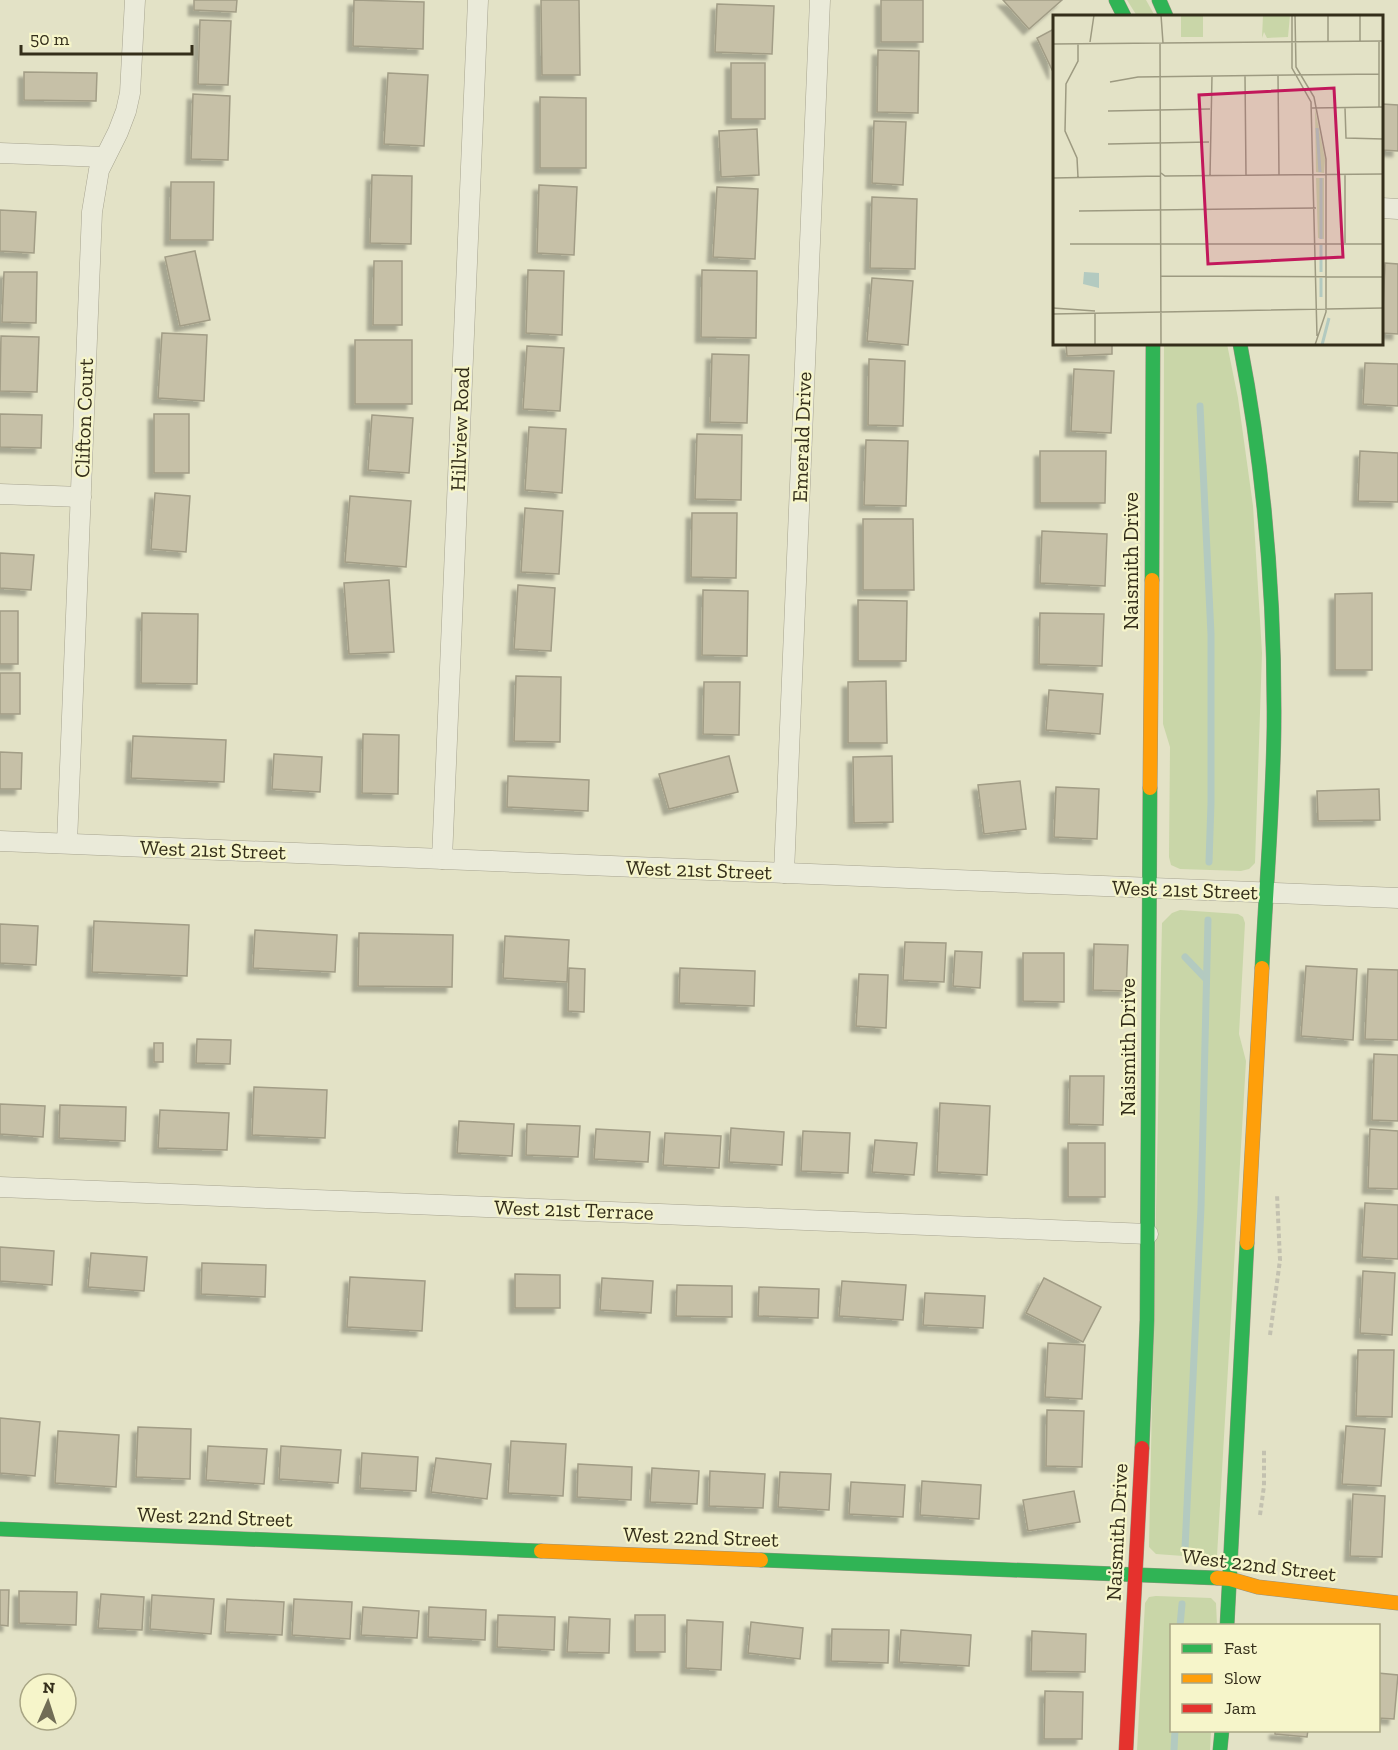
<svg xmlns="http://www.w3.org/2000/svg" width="1398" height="1750" font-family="'Zilla Slab',serif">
  <defs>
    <filter id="shadow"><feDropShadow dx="-5.5" dy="5.5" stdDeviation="1.5" flood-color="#0004"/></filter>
  </defs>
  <rect width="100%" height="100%" fill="#e3e2c6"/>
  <g fill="#c9d6a8">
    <path d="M1127,0H1146L1155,16H1137Z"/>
    <path d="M1164,344H1227L1238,398L1253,506L1262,653L1255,863L1249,869L1241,871L1180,869L1171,865L1169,857L1170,747L1163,724Z"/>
    <path d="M1180,910L1238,914L1243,917L1245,923L1239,1034L1246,1061L1217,1556L1211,1558L1156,1554L1149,1547L1162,923L1172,913Z"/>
    <path d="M1156,1596L1211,1598L1216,1603L1217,1625L1172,1626V1730L1211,1731L1210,1750H1137L1145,1603L1149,1597Z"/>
  </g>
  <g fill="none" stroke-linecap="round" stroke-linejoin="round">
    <g stroke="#b3cac0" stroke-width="7">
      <path d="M1200,406L1211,634V803L1209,862"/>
      <path d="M1185,957L1206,979"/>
      <path d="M1185,1549L1201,1207L1208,920"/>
      <path d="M1180,1626L1182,1604"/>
      <path d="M1174,1750L1175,1730"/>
    </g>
  </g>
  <g fill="#c6c0a7" stroke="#a29d86" stroke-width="1.5" filter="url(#shadow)">
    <path d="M194,0H237L236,12L194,10Z"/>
    <path d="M354,0L424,2L423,49L353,46Z"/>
    <path d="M541,0H579L580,75H542Z"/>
    <rect x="881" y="0" width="42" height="42"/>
    <path d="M1003,0H1062L1029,29Z"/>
    <path d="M717,4L774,6L772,54L715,52Z"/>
    <path d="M200,20L231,21L228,85L198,84Z"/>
    <path d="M1054,29V74L1037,38Z"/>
    <path d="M878,50L919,51L918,113L877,112Z"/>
    <rect x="731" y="63" width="34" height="56"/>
    <path d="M24,72L97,73L96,101L24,100Z"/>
    <path d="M388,73L428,75L424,146L384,144Z"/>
    <path d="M193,94L230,96L228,160L191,159Z"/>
    <path d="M540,97L586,98V168H540Z"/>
    <path d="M1382,104L1398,105V151L1382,150Z"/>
    <path d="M874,121L906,122L903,185L872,183Z"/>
    <path d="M757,129L759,175L721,177L719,131Z"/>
    <path d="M372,175L412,176L411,244L370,243Z"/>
    <path d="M171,182H214L213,240H170Z"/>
    <path d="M539,185L577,187L574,255L537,253Z"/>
    <path d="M717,187L758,189L755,259L713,257Z"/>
    <path d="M872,197L917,199L915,269L870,268Z"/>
    <path d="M0,210L36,212L34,253L0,251Z"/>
    <path d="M195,251L210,320L180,326L165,257Z"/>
    <path d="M374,261H402V325H373Z"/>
    <path d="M1385,263L1398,264V334L1382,333Z"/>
    <path d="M528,270L564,271L562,335L526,333Z"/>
    <path d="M702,270L757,271L756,338L701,337Z"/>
    <path d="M4,272H37L36,323L2,322Z"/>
    <path d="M872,278L913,281L908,345L867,341Z"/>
    <path d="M162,333L207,335L204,401L158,398Z"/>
    <path d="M1,336L39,337L37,392L0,391Z"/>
    <rect x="355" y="340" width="57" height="64"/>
    <path d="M1066,344H1112V354L1067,356Z"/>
    <path d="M527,346L564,348L560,411L523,409Z"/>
    <path d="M712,354L749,355L747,423L710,422Z"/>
    <path d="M869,359L905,361L903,426L868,425Z"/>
    <path d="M1365,363L1398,364V406L1363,404Z"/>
    <path d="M1074,369L1114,371L1111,433L1071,431Z"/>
    <path d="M0,414L42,415L41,448L0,447Z"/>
    <rect x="154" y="414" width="35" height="59"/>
    <path d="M372,415L413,418L409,473L368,470Z"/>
    <path d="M529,427L566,429L562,493L525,490Z"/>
    <path d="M697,434L742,435L741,500L695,499Z"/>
    <path d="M866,440L908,441L906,506L864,505Z"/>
    <path d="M1040,451H1106L1105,503H1040Z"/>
    <path d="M1360,451L1398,453V502L1358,501Z"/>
    <path d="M155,493L190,496L186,552L151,549Z"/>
    <path d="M350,496L411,501L406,567L345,562Z"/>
    <path d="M525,508L563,511L559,574L521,572Z"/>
    <path d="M692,513H737L736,578L691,577Z"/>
    <path d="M863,519H913L914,590H863Z"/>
    <path d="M1042,531L1107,534L1105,586L1040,583Z"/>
    <path d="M0,553L34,555L31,590L0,588Z"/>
    <path d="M389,580L394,652L349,654L344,583Z"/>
    <path d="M518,585L555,588L551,651L514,649Z"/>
    <path d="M703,590L748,591L747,656L702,655Z"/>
    <path d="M1372,593V670H1335V594Z"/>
    <path d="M858,600L907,601L906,661H858Z"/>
    <rect x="0" y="611" width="18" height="53"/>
    <path d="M142,613L198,614L197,684L141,683Z"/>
    <path d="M1040,613L1104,614L1102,666L1039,664Z"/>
    <rect x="0" y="673" width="20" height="41"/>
    <path d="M516,676L561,677L560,742L514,741Z"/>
    <path d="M886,681L887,743H848V682Z"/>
    <path d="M704,682H740L739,735L703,734Z"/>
    <path d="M1049,690L1103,694L1100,734L1046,730Z"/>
    <path d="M363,734L399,735L398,794L362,793Z"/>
    <path d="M133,736L226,740L224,782L131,778Z"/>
    <path d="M0,752L22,753L21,789H0Z"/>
    <path d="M274,754L322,757L320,792L272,789Z"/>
    <path d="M729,756L738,792L669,809L659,774Z"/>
    <path d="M892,756L893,822L854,823L853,757Z"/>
    <path d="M508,776L589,780L588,811L507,807Z"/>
    <path d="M1020,781L1026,829L984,834L978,785Z"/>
    <path d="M1056,787L1099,789L1097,839L1054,837Z"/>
    <path d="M1379,789L1380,820L1318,821L1317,791Z"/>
    <path d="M94,921L189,925L187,976L92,972Z"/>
    <path d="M0,924L38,926L36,965L0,963Z"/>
    <path d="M255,930L337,935L335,972L253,968Z"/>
    <path d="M359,933L453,935L452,987L358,986Z"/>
    <path d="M505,936L569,940L567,982L503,978Z"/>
    <path d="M905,942L946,943L944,982L903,980Z"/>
    <path d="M1094,944L1128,945L1126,991L1093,990Z"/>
    <path d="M955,951L982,952L980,988L953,986Z"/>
    <path d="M1023,953H1064V1002L1023,1001Z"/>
    <path d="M1306,966L1357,969L1353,1040L1301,1036Z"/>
    <path d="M569,968L585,969L584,1012L568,1011Z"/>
    <path d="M680,968L755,971L754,1006L679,1003Z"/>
    <path d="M1368,969L1398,970V1040L1365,1039Z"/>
    <path d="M859,974L888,975L886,1028L856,1026Z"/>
    <path d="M197,1039L231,1040L230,1064L196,1063Z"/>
    <rect x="154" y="1043" width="9" height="19"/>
    <path d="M1374,1054L1398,1055V1121L1372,1120Z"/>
    <path d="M1070,1076H1104L1103,1125L1069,1124Z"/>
    <path d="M254,1087L327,1090L325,1138L252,1135Z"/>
    <path d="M940,1103L990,1106L987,1175L937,1172Z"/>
    <path d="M0,1104L45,1106L43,1137L0,1134Z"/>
    <path d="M60,1105L126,1107L125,1141L59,1138Z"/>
    <path d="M160,1110L229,1113L227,1150L158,1148Z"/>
    <path d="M459,1121L514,1124L512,1156L457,1153Z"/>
    <path d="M527,1124L580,1126L578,1157L526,1155Z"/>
    <path d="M731,1128L784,1132L782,1165L729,1162Z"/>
    <path d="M596,1129L650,1132L648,1162L594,1159Z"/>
    <path d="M1370,1129L1398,1131V1189L1368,1188Z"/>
    <path d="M803,1131L850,1133L848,1173L801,1171Z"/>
    <path d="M665,1133L721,1136L719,1168L663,1165Z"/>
    <path d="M875,1140L917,1143L914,1175L872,1172Z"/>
    <rect x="1068" y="1143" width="37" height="54"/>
    <path d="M1365,1203L1398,1205V1259L1362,1257Z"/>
    <path d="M0,1247L54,1251L52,1285L0,1281Z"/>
    <path d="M91,1253L147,1257L144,1291L88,1287Z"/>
    <path d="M202,1263L266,1265L265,1297L201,1294Z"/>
    <path d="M1363,1271L1395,1273L1392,1335L1360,1333Z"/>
    <path d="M515,1274L560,1275V1308H515Z"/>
    <path d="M350,1277L425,1281L422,1331L347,1327Z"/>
    <path d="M602,1278L653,1281L651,1313L600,1310Z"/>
    <path d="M1044,1278L1101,1307L1083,1342L1026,1313Z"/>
    <path d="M842,1281L906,1285L903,1320L839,1316Z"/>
    <path d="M677,1285L732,1286V1317L676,1316Z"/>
    <path d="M759,1287L819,1289L818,1318L758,1316Z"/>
    <path d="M925,1293L985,1296L983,1328L923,1325Z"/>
    <path d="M1048,1343L1085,1345L1082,1399L1045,1397Z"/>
    <path d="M1358,1350H1394L1392,1417L1356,1416Z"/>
    <path d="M1047,1410L1084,1411L1082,1467L1046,1466Z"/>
    <path d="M0,1418L40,1422L35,1476L0,1473Z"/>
    <path d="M1346,1426L1385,1429L1381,1486L1342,1484Z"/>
    <path d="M138,1427L191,1429L190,1479L136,1477Z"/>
    <path d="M58,1431L119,1435L116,1487L55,1483Z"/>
    <path d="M511,1441L566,1444L563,1496L508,1493Z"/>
    <path d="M208,1446L267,1449L264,1484L206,1480Z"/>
    <path d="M281,1446L341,1450L338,1483L279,1479Z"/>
    <path d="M362,1453L418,1457L416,1491L360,1488Z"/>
    <path d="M436,1458L491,1464L487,1499L431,1492Z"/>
    <path d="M578,1464L632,1467L631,1500L577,1497Z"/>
    <path d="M652,1468L699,1471L697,1504L650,1502Z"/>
    <path d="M710,1471L765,1474L763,1508L709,1506Z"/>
    <path d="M780,1472L831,1474L829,1510L778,1507Z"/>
    <path d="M922,1481L981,1485L979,1519L920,1515Z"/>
    <path d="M851,1482L905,1485L903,1517L849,1514Z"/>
    <path d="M1074,1491L1080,1522L1028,1531L1023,1500Z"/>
    <path d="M1353,1494L1385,1496L1382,1557L1350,1556Z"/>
    <path d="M0,1590H9L8,1626L0,1625Z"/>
    <path d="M19,1591L77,1592L76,1625L19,1623Z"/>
    <path d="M101,1594L144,1597L142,1630L98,1628Z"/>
    <path d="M152,1595L214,1599L211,1634L150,1629Z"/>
    <path d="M227,1599L284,1602L282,1635L225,1632Z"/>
    <path d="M294,1599L352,1602L350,1639L292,1635Z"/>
    <path d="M363,1607L419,1611L417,1638L361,1635Z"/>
    <path d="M429,1607L486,1610L485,1640L428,1637Z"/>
    <path d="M498,1615L555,1617L554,1650L497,1647Z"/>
    <rect x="635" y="1615" width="30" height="37"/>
    <path d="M569,1617L610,1619L609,1653L567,1652Z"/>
    <path d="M687,1620L723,1622L721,1670L686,1668Z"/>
    <path d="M751,1622L803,1628L800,1659L748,1653Z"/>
    <path d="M832,1629L889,1630L888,1663L831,1661Z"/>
    <path d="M901,1630L971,1635L969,1666L899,1662Z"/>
    <path d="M1032,1631L1086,1634L1085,1672L1031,1671Z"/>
    <path d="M1378,1673L1398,1675L1394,1719L1378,1718Z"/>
    <path d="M1045,1691L1083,1692L1082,1739H1044Z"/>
    <path d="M1275,1730H1308L1307,1737L1275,1734Z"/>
  </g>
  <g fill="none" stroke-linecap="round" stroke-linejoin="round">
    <g stroke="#a7a490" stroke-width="21">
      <g id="street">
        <path d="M0,153L104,157"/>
        <path d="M1382,208L1398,209"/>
        <path d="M0,494L81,497"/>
        <path d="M0,841L1398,898"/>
        <path d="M67,843L92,212L99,170L118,132L126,111L130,93L135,0"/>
        <path d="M442,859L478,0"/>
        <path d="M784,873L820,0"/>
        <path d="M0,1187L1148,1234"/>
      </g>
    </g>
    <g stroke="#979480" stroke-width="15">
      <g id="fast">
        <path d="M1116,0L1124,16"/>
        <path d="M1159,0L1166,16"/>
        <path d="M1240,344C1265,473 1275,596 1274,727C1273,807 1266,888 1262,968"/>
        <path d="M1152,580L1153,344"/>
        <path d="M1142,1448L1147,1320L1150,788"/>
        <path d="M0,1529L541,1551"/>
        <path d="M761,1560L1217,1578"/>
        <path d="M1227,1626L1247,1243"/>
        <path d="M1220,1750L1222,1730"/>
      </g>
    </g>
    <g stroke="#979480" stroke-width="15">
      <g id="slow">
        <path d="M1150,788L1152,580"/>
        <path d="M1247,1243L1262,968"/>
        <path d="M541,1551L761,1560"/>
        <path d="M1217,1578L1230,1579L1258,1587L1398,1603"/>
      </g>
    </g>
    <g stroke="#979480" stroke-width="15">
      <path id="jam" d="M1126,1750L1142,1448"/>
    </g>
    <g stroke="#c3c1b0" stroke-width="4" stroke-dasharray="4.5 3" stroke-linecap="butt">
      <path d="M1270,1335L1280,1260L1277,1194"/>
      <path d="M1260,1515L1264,1486V1450"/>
    </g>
    <use href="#street" stroke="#eaead9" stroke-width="20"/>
    <use href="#fast" stroke="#30b455" stroke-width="14"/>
    <use href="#slow" stroke="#ff9f0a" stroke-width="14"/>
    <use href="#jam" stroke="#e5322d" stroke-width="14"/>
  </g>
  <g text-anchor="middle" stroke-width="4.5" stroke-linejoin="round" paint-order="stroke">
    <g font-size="21" fill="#342e1a" stroke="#f6f5ca">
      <text transform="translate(84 418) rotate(-88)" y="7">Clifton Court</text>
      <text transform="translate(460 429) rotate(-88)" y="7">Hillview Road</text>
      <text transform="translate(802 437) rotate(-88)" y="7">Emerald Drive</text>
      <text transform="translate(1131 561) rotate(-90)" y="7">Naismith Drive</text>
      <text transform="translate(213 850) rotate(2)" y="7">West 21st Street</text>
      <text transform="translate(699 870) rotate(2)" y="7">West 21st Street</text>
      <text transform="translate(1185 890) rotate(2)" y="7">West 21st Street</text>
      <text transform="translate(1128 1047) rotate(-90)" y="7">Naismith Drive</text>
      <text transform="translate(574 1210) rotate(2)" y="7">West 21st Terrace</text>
      <text transform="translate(215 1517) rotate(2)" y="7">West 22nd Street</text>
      <text transform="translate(1117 1532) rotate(-87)" y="7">Naismith Drive</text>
      <text transform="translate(701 1537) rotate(2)" y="7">West 22nd Street</text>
      <text transform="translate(1259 1565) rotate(7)" y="7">West 22nd Street</text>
    </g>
  </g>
  <g transform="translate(1053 15)">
    <rect width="330" height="330" fill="#e3e2c6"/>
    <path d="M128,0H150V22H128ZM210,0H237L235,22L214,23L211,17L209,23ZM262,94L272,144L271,158L263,157ZM263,163H271V224L265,223Z" fill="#c9d6a8"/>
    <path d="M31,257L46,258V273L30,269Z" fill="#b3cac0"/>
    <path fill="none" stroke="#b3cac0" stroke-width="3" d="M264,113L267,157M268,163V224M268,257V230M268,282V263M269,330L276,303"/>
    <path fill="none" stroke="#9d9a81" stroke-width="1.5" d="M108,0L110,28M239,0V53L258,87L264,321M242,0L243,52L261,82L273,144V297L262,330M307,0V26M275,26V0M37,27L41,0M107,28L108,330M0,29L330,26M225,60L226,160M192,61L193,161M57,67L85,62L326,59M326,92V26M259,93L330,92M292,93L293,123L330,124M55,96L157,94M55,129L156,127M108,158L112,161L330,159M157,161L159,61M25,162L24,143L12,116L13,69L25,46V29M0,163L108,161M26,196L263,193M292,228V159M17,229H330M108,261L330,262M0,293L42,296M0,299L330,293M42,330V298"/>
    <path fill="#c2185b" fill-opacity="0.15" stroke="#c2185b" stroke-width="3" d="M281,73L290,242L155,249L146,80Z"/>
    <rect width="330" height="330" fill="none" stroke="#342e1a" stroke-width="3"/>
  </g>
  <rect x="1170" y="1624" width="210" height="108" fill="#f6f5ca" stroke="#a8a584" stroke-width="1.5"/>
  <rect x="1182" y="1644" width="30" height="9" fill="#30b455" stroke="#a8a584" stroke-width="1.5"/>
  <text x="1224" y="1654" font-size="18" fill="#342e1a">Fast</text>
  <rect x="1182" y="1674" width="30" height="9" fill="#ff9f0a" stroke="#a8a584" stroke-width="1.5"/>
  <text x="1224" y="1684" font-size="18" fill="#342e1a">Slow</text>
  <rect x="1182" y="1704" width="30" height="9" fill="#e5322d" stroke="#a8a584" stroke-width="1.5"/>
  <text x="1224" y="1714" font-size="18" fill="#342e1a">Jam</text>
  <g transform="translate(48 1702) rotate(3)"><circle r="28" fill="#f6f5ca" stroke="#a8a584" stroke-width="1.5"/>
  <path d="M0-4.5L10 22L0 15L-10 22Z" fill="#716d56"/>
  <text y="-9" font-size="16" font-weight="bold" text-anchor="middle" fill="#342e1a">N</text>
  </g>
  <path d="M21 45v9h171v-9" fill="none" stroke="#342e1a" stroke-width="3"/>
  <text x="30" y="45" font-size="18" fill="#342e1a" stroke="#f6f5ca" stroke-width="4.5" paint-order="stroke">50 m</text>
</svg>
